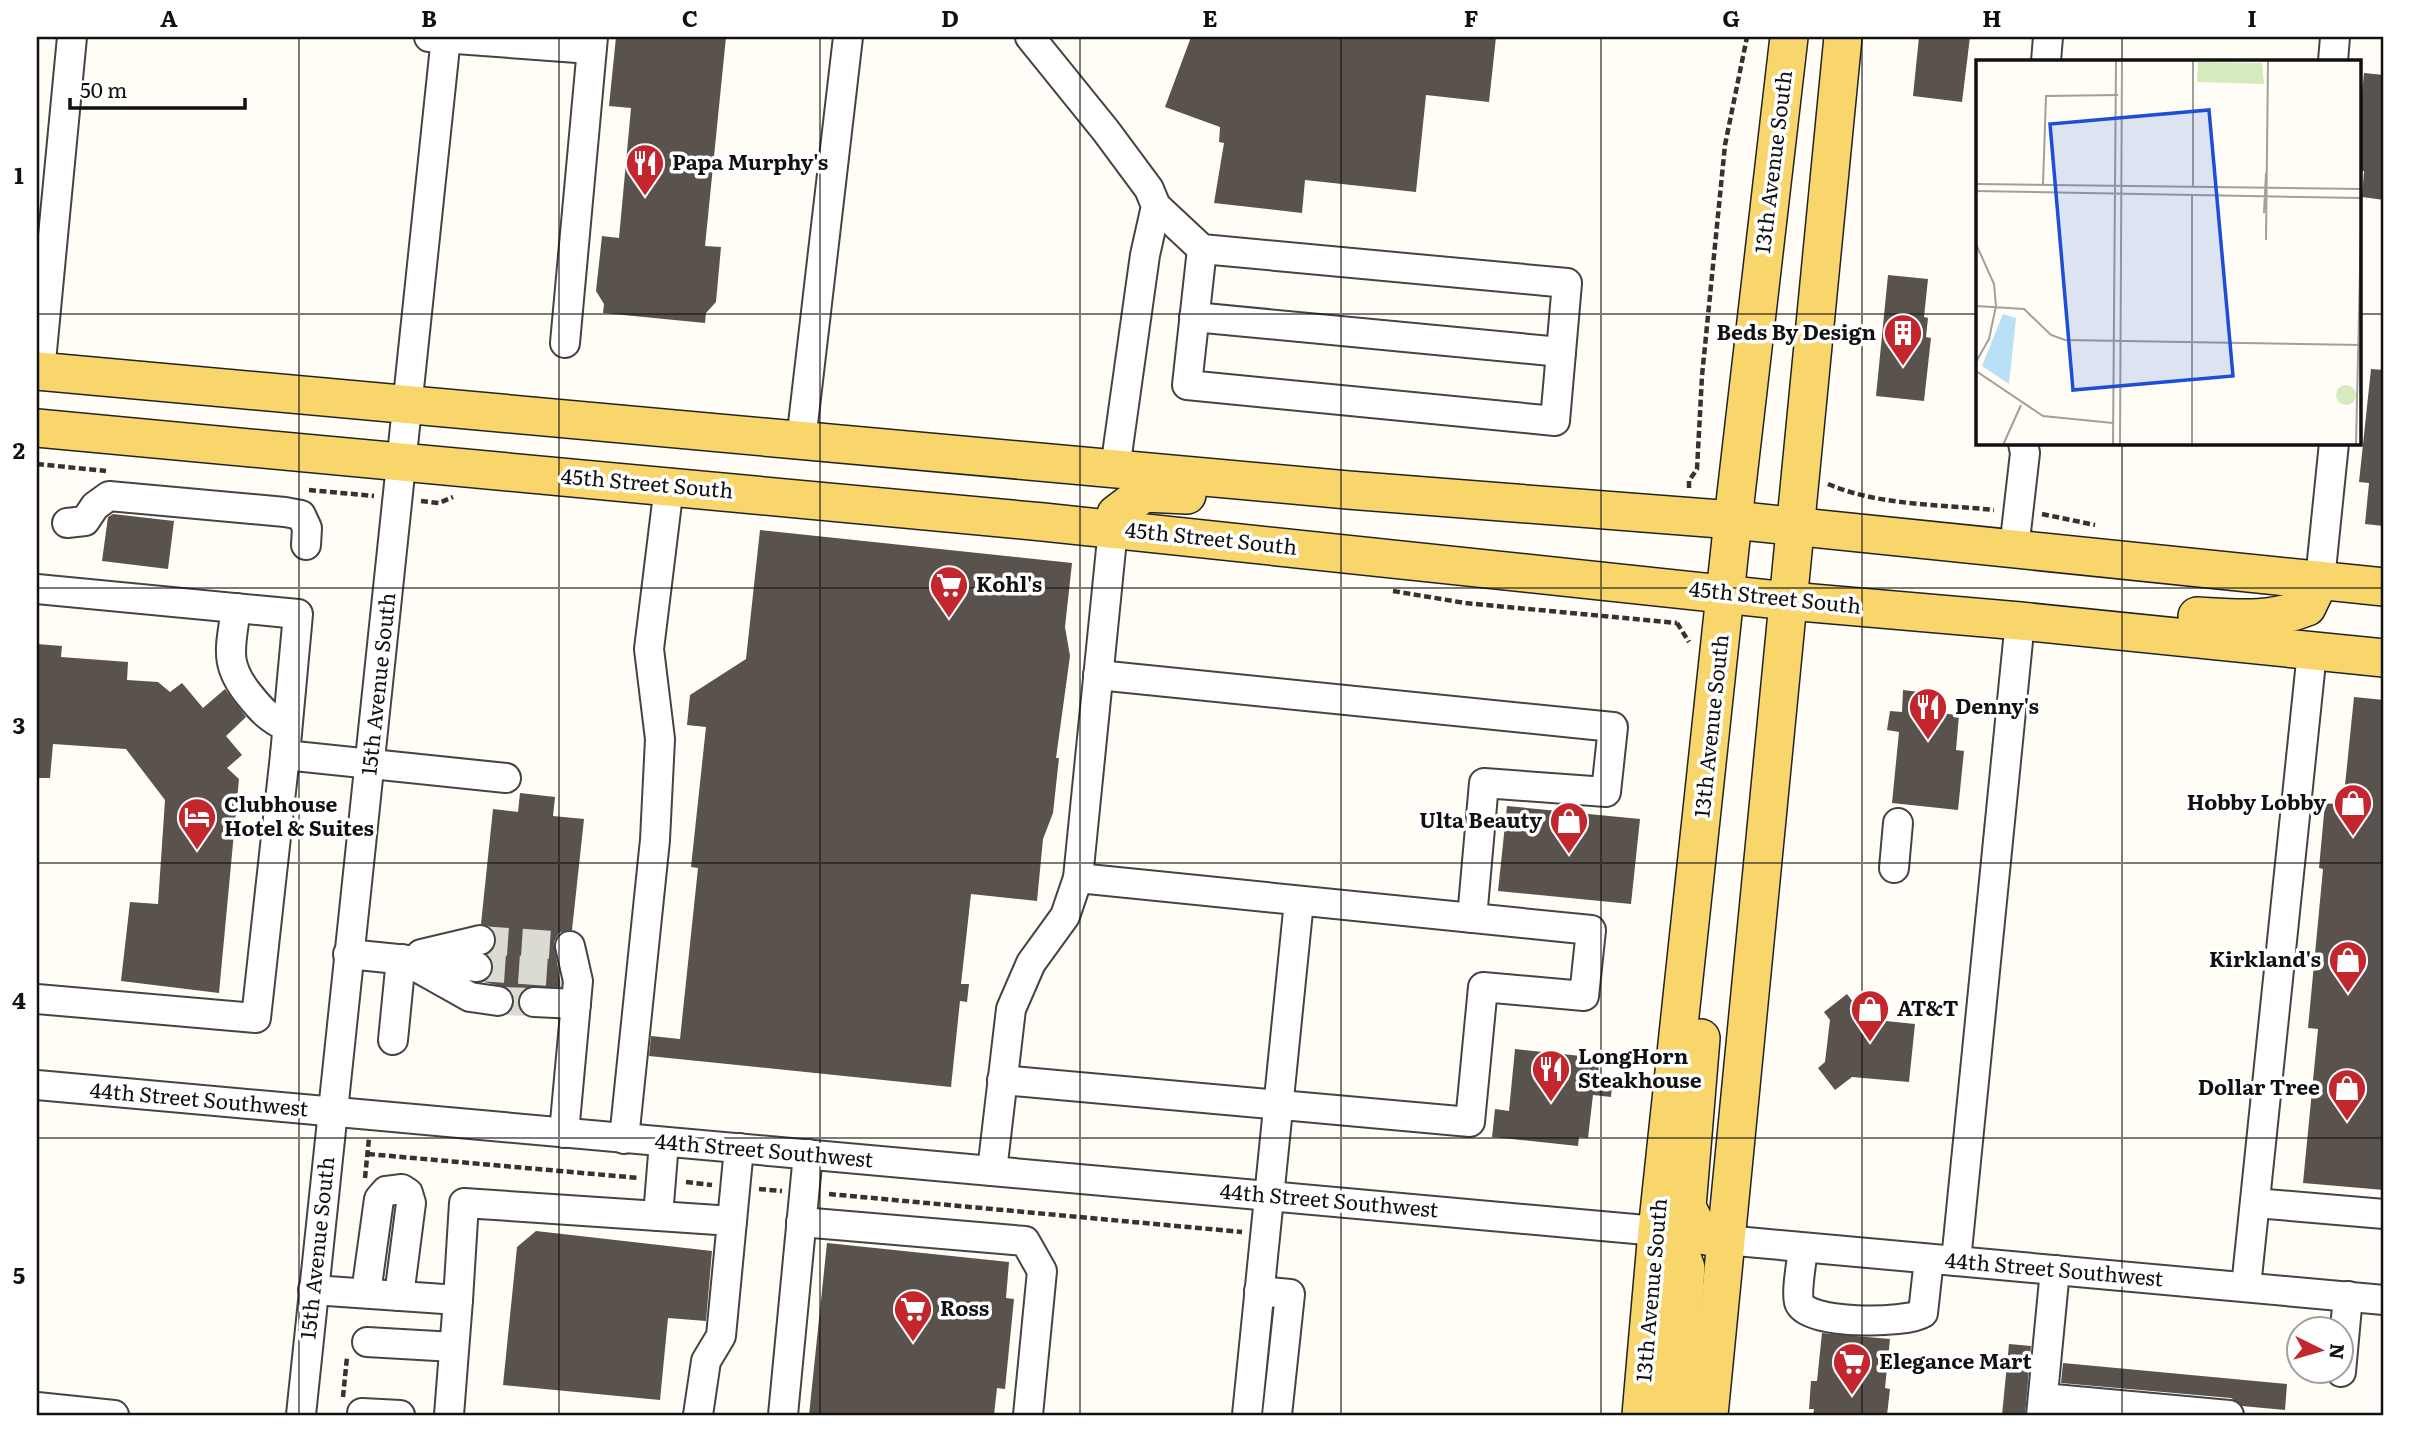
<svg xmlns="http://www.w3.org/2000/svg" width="2421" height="1452" font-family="Literata,serif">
  <rect width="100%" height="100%" fill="#fffdf5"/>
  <g fill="#5a524d">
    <path d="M616,37H726L705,246L721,247L716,302L706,313L705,323L603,313L604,304L596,291L602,236L619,238L631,108L609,106Z"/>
    <path d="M1191,37H1496L1489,102L1426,95L1416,192L1305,180L1302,213L1214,203L1224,143L1219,142L1220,127L1165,107Z"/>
    <path d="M1919,37H1970L1962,102L1913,96Z"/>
    <path d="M2364,73L2384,75V200L2362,197L2364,171H2360V113Z"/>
    <path d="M1888,275L1928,279L1924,317L1928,318L1926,337L1931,338L1924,401L1876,396Z"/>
    <path d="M2371,369L2384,370V526L2365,524L2369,483L2359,482Z"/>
    <path d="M113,514L174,521L168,569L102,561L108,517Z"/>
    <path d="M760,530L1072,563L1065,627L1070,656L1056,758H1059L1053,813L1043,839L1037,901L971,894L961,984H969L967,1002L960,1001L951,1087L649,1056L651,1036L680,1039L698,868L691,867L706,727L687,725L690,695L746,659Z"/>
    <path d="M37,644L62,646L61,657L128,662L127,680L158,682L170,692L182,683L203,708L225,689L246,717L226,736L242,755L227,768L239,779L219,993L121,981L130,902L158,904L165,800L126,749L53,744L50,778H37Z"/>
    <path d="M1903,690L1928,693L1926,712L1959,715L1956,750L1964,751L1958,810L1892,803L1899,732L1887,730L1890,711L1902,712Z"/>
    <path d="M2354,697L2384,700V1190L2303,1183L2318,1029L2308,1028L2323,869L2319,868L2325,803L2343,805Z"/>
    <path d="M520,793L555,797L553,816L584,819L572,930L559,933L554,942L561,987L526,988L520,994L519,1008L513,1007L514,995L508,988L484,982L493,969L487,954L496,945V937L492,928L481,924L493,809L518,812Z"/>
    <path d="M1507,806L1640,819L1631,904L1498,891Z"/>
    <path d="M1847,994L1859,1010L1876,1012V1020L1915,1024L1909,1082L1852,1077L1835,1090L1818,1068L1825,1062L1830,1020L1824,1012Z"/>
    <path d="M1515,1049L1600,1058L1598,1074L1613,1075L1611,1097L1593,1095L1588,1138L1579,1137L1578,1146L1492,1137L1495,1109L1509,1111Z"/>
    <path d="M536,1231L712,1251L706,1321L668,1318L660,1400L503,1385L517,1247Z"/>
    <path d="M827,1243L1009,1262L1006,1298L1014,1299L1005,1389L997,1388L994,1415H809Z"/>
    <path d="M1822,1333L1890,1339L1885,1388L1890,1389L1887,1415H1813L1814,1409H1809L1811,1381H1817Z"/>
    <path d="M2009,1344L2031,1346L2025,1415H2002Z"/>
    <path d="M2063,1363L2287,1384L2285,1410L2242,1406L2231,1398L2061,1383Z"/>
  </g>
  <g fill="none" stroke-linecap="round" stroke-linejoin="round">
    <g stroke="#dbdad3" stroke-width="28" stroke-dasharray="28 14" stroke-linecap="butt">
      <path d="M480,940L570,946"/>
      <path d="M477,967L567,973"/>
      <path d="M498,1001L534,1002"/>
    </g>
    <g stroke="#444" stroke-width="32">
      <g id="minor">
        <path d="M429,37L591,49"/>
        <path d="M1030,37L1106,131L1149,189L1156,206L1145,255L1115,469"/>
        <path d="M2046,61L2048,37"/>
        <path d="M2333,61L2335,37"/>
        <path d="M1156,206L1202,249L1187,385L1555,421L1567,283L1202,249"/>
        <path d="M1194,317L1561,352"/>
        <path d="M565,343L593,37"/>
        <path d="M40,372L72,37"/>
        <path d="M801,441L848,37"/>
        <path d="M67,523L85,521L95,506L109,496L285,512L301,515L307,528L306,545"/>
        <path d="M2014,549L2025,453L2023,443"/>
        <path d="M2320,580L2334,443"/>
        <path d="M37,589L298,614L285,755L506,778"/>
        <path d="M236,608C231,648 223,663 250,696C262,711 270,719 287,727"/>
        <path d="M1098,675L1613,727L1606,792L1484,783L1472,918"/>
        <path d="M1894,868L1898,823"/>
        <path d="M348,954L477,967"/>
        <path d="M421,954L480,940"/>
        <path d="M413,965L470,997L498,1001"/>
        <path d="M37,999L256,1018L285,755"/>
        <path d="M534,1002L576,1004"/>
        <path d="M393,1040L401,959"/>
        <path d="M1002,1080L1470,1122L1483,987L1584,996L1591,930L1078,878"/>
        <path d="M37,1085L1657,1231"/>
        <path d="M564,1133L578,981L570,946"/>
        <path d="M624,1139L655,840L660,739L649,649L669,486"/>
        <path d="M992,1171L1011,1009L1031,963L1065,916L1078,878L1113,529"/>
        <path d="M2255,1203L2384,1214"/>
        <path d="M658,1216L732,1221L721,1336L706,1361L698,1415"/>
        <path d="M732,1221L739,1148"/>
        <path d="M801,1222L1025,1241L1042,1271L1028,1415"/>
        <path d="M1725,1240L2384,1300"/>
        <path d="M1803,1248C1802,1261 1796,1290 1799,1302C1805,1325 1906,1324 1923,1313L1929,1259"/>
        <path d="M1956,1261L2020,621"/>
        <path d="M2246,1287L2312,652"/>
        <path d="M313,1290L458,1300L464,1203L658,1216L664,1142"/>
        <path d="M1259,1291L1290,1294L1277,1415"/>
        <path d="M366,1293L379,1199L386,1191L402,1189L408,1193L411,1203L399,1296"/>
        <path d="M367,1342L454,1347"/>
        <path d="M2341,1372L2348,1296"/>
        <path d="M2043,1398L2229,1415"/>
        <path d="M37,1407L114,1415"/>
        <path d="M362,1413L400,1415"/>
        <path d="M301,1415C347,956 401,497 446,37"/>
        <path d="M449,1415L458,1300"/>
        <path d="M783,1415L808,1154"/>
        <path d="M1247,1415L1299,901"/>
        <path d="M2041,1415L2055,1270"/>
      </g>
    </g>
    <g stroke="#222" stroke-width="40">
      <g id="major">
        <path d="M37,371L1348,490L1733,520L2384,587"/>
        <path d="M37,428L1043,522L1789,601L2020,621L2384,658"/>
        <path d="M1113,529L1116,514L1144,493L1187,495"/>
        <path d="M2197,616C2236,618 2270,622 2307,607L2320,580"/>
        <path d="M1701,1038L1687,1207L1701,1235L1725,1240"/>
        <path d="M1657,1231L1679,1248L1686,1268L1676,1401L1678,1415"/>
        <path d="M1641,1415L1657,1231L1733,520L1789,37"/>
        <path d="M1709,1415C1750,955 1798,496 1843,37"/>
      </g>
    </g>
    <g stroke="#333" stroke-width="4.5" stroke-dasharray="7 3.5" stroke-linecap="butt">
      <path d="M37,464L106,471"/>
      <path d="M1828,484C1879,506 1939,504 1994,510"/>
      <path d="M1689,488V481L1697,469L1702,376L1725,145L1747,37"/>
      <path d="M309,490L374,496"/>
      <path d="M421,501L439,503L453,497"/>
      <path d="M2042,514L2095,525"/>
      <path d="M1393,591L1465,603L1677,623"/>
      <path d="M1677,623L1689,642"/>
      <path d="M368,1154L639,1178"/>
      <path d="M365,1178L369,1138"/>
      <path d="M686,1182L712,1185"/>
      <path d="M759,1189L782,1191"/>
      <path d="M829,1194L1242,1232"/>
      <path d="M343,1397L347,1357"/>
    </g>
    <use href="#minor" stroke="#fff" stroke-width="28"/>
    <use href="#major" stroke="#f9d66b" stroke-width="37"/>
  </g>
  <path fill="none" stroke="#111" stroke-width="2" stroke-opacity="0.55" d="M299,37V1415M559,37V1415M820,37V1415M1080,37V1415M1341,37V1415M1601,37V1415M1862,37V1415M2122,37V61M37,314H1978M2360,314H2384M2122,443V1415M37,588H2384M37,863H2384M37,1138H2384"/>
  <defs>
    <g id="restaurant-pin" transform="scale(2.0125)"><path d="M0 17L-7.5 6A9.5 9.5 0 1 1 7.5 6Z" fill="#c4262e" stroke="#fff"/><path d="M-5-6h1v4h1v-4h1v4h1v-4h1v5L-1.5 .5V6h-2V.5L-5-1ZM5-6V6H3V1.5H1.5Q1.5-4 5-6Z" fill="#fff"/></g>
    <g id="building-pin" transform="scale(2.0125)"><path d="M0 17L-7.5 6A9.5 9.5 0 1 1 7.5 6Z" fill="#c4262e" stroke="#fff"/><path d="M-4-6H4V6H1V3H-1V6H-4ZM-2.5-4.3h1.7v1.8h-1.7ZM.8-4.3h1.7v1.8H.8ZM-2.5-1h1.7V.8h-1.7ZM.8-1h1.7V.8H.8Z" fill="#fff"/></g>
    <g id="supermarket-pin" transform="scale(2.0125)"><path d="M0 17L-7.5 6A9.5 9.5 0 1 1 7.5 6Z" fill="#c4262e" stroke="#fff"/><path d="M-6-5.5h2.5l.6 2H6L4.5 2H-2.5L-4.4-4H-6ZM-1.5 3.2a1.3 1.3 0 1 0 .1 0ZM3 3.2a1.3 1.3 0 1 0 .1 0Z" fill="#fff"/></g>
    <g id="shop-pin" transform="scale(2.0125)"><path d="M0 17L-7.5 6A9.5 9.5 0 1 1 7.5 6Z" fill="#c4262e" stroke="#fff"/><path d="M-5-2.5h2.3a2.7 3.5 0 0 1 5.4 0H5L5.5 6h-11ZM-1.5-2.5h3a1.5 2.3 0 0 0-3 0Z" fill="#fff"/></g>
    <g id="hotel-pin" transform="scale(2.0125)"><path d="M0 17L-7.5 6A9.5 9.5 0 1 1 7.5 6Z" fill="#c4262e" stroke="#fff"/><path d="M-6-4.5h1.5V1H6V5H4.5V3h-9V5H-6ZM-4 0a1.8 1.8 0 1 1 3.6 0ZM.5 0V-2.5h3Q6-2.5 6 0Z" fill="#fff"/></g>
  </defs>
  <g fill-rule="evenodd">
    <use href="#restaurant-pin" x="645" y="163"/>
    <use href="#building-pin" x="1903" y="333"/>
    <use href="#supermarket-pin" x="949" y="585"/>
    <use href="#restaurant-pin" x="1928" y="707"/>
    <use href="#shop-pin" x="2353" y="803"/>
    <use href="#hotel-pin" x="197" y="817"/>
    <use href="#shop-pin" x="1569" y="821"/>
    <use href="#shop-pin" x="2348" y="960"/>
    <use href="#shop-pin" x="1870" y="1009"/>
    <use href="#restaurant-pin" x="1551" y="1069"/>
    <use href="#shop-pin" x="2347" y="1088"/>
    <use href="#supermarket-pin" x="913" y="1309"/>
    <use href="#supermarket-pin" x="1852" y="1362"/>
  </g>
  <g text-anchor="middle" stroke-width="7" stroke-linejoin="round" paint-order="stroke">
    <g font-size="21" fill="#111" stroke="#fff">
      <text transform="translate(1774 162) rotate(-83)" y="7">13th Avenue South</text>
      <text transform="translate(647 484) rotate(5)" y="7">45th Street South</text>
      <text transform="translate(1211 539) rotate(6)" y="7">45th Street South</text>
      <text transform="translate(1775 598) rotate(6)" y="7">45th Street South</text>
      <text transform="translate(379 684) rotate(-84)" y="7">15th Avenue South</text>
      <text transform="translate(1712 726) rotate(-84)" y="7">13th Avenue South</text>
      <text transform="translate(199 1100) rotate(5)" y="7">44th Street Southwest</text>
      <text transform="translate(764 1151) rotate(5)" y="7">44th Street Southwest</text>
      <text transform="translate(1329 1201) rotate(5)" y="7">44th Street Southwest</text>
      <text transform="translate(318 1248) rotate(-84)" y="7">15th Avenue South</text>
      <text transform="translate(2054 1270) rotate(5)" y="7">44th Street Southwest</text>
      <text transform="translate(1652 1290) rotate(-85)" y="7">13th Avenue South</text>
    </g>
    <g font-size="21" font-weight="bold" fill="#111" stroke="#fff" text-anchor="start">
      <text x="672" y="170">Papa Murphy's</text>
      <text x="1876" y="340" text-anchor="end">Beds By Design</text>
      <text x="976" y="592">Kohl's</text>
      <text x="1955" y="714">Denny's</text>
      <text x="2326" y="810" text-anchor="end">Hobby Lobby</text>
      <text x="224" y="812">Clubhouse<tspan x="224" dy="24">Hotel &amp; Suites</tspan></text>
      <text x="1542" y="828" text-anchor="end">Ulta Beauty</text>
      <text x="2321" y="967" text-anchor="end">Kirkland's</text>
      <text x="1897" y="1016">AT&amp;T</text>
      <text x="1578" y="1064">LongHorn<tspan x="1578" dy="24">Steakhouse</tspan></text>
      <text x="2320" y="1095" text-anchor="end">Dollar Tree</text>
      <text x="940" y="1316">Ross</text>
      <text x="1879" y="1369">Elegance Mart</text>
    </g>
  </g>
  <g transform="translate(1976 60)">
    <rect width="385" height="385" fill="#fffdf5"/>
    <path d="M222,2L286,3L288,24L221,22ZM360 335a10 10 0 1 1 20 0a10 10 0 1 1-20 0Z" fill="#d5ebbd"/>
    <path d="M27,254L40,258L33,324L6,306Z" fill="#b9e0f7"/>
    <path fill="none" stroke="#a09f9a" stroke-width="2" d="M257,0H368M0,124L385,129M67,125L70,36L142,35M217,127V0M0,131L385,138M288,153L290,113M290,180L292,1M0,184L18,224L20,246L13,279L0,302M0,246L48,249L75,275L89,280L385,285M0,311L67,356L137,363M27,385L45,345M137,385L140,0M144,385L146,0M216,385V136M380,385L385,167"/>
    <path fill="#1d4ed8" fill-opacity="0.15" stroke="#1d4ed8" stroke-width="3.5" d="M233,50L257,316L97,330L74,64Z"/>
    <rect width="385" height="385" fill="none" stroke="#111" stroke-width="3.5"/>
  </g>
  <rect width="2421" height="1452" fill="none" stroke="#ffffff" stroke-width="77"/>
  <g transform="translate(2320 1350) rotate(95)"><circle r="33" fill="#ffffff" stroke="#a0a0a0" stroke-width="2"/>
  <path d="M0-5L12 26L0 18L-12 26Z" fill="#c4262e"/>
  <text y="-10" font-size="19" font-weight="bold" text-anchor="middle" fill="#111111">N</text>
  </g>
  <path d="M70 98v10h175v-10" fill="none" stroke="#111111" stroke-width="3.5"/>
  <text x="80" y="98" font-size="21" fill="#111111" stroke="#ffffff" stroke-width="5" paint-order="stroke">50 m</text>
  <rect x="38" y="38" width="2344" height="1376" fill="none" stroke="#111" stroke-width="2.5"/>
  <g font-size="23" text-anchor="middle" font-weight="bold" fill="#111">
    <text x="169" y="27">A</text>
    <text x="429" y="27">B</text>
    <text x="690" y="27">C</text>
    <text x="950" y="27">D</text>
    <text x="1210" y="27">E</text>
    <text x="1471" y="27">F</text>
    <text x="1731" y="27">G</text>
    <text x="1992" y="27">H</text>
    <text x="2252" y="27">I</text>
    <text x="19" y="184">1</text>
    <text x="19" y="459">2</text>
    <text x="19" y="734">3</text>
    <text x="19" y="1009">4</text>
    <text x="19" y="1284">5</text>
  </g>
</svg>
